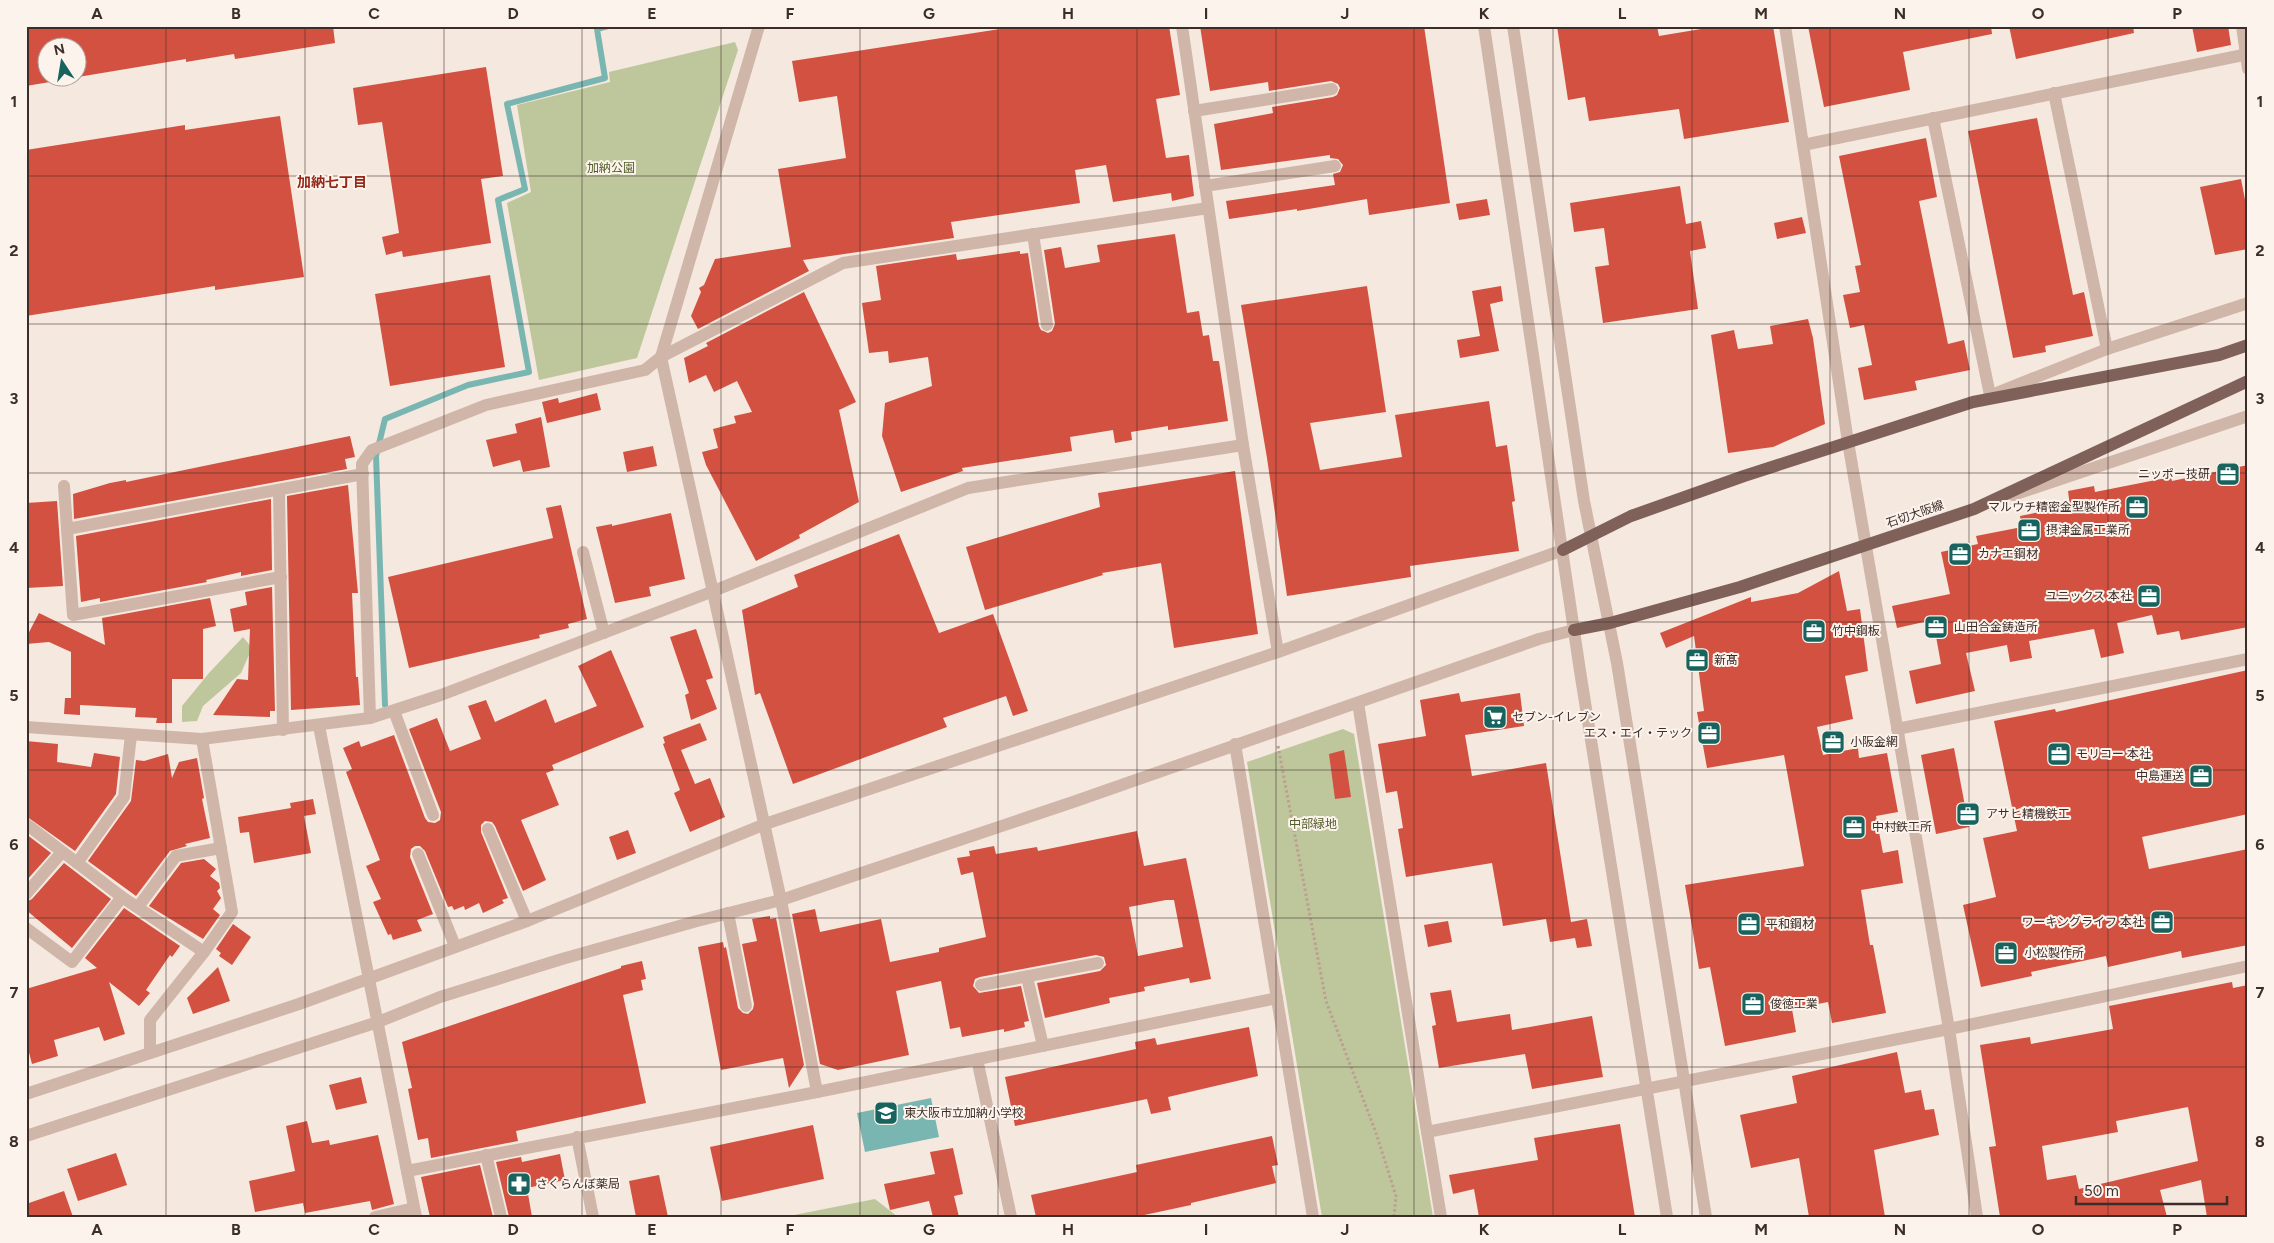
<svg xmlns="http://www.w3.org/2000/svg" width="2274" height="1243" font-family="Figtree,'Noto Sans JP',sans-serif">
  <rect width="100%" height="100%" fill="#f5e8df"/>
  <g fill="#bec79c">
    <path d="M735,42L738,50L637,358L539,380L507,203L531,192L517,105L610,82L609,72Z"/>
    <path d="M243,637L252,648L241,673L203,706L197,721L182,722V706L209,673Z"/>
    <path d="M1343,729L1354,734L1433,1217H1322L1247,762Z"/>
    <path d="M875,1199L898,1217H784Z"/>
  </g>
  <path fill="#7ab6b1" d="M931,1098L939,1137L865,1152L857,1113Z"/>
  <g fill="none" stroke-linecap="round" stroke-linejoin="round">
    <path stroke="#7ab6b1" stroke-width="6" d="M385,705L376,456L385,419L468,385L529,372L498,200L525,189L507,104L605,78L597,29L608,26"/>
  </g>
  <g fill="#d35140" fill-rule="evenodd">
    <path d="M26,26H333L335,43L235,59L234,54L186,62V59L78,77V48H48V78H74L26,86Z"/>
    <path d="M1020,26H1169L1180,95L1156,99L1166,158L1189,155L1194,196L1172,201L1171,193L1113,202L1106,165L1075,170L1080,203L951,222L954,238L803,260L809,271L698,329L691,316L701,292L699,288L704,285L715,259L791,247L778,169L846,158L837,96L799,102L792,61Z"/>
    <path d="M1200,26H1424L1450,203L1369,215L1367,199L1297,211V209L1229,219L1226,201L1335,185L1333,174L1340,172L1343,165L1338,159L1330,158V155L1221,170L1214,124L1273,113L1272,107L1333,97L1337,95L1340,88L1338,84L1331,81L1269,91L1268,82L1210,91Z"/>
    <path d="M1557,26H1657L1659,36L1719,26H1773L1789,122L1684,139L1679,109L1589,121L1585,97L1568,100Z"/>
    <path d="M1808,26H1991L1992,34L1903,52L1910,90L1824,107Z"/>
    <path d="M2009,26H2133L2134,33L2016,59Z"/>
    <path d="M2192,26H2228L2231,45L2197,52Z"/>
    <path d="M486,67L503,176L481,179L491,243L403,257L402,251L386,255L382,237L399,233L382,122L358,125L353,88Z"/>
    <path d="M280,116L304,277L215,290V286L26,316V150L185,125V130Z"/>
    <path d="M2037,118L2073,295L2084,292L2093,336L2045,346L2046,352L2013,358L1968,131Z"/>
    <path d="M1926,138L1937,197L1919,201L1948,344L1964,340L1970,370L1915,381L1917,390L1864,400L1858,368L1872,365L1864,325L1850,328L1843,295L1860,292L1855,266L1861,265L1839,156Z"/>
    <path d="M2241,179L2248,215V249L2215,255L2200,187Z"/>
    <path d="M1680,186L1686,224L1701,221L1706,248L1690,251L1698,309L1603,323L1595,267L1609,265L1604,228L1574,232L1570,203Z"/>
    <path d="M1487,199L1490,215L1459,220L1456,204Z"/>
    <path d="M1802,217L1806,233L1777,239L1774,223Z"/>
    <path d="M1175,234L1187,313L1199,311L1203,336L1209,335L1213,361H1219L1228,421L1168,430V426L1131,432L1132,440L1115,443L1113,430L1070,437L1072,451L962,468L963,471L901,492L882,436L885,403L932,386L928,357L889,363L888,351L869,353L862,303L881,300L876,266L956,254L957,260L1020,251V254L1028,253L1039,326L1041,330L1048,333L1052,331L1055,324L1044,250L1061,247L1065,268L1100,262L1097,245Z"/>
    <path d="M490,275L505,367L390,386L375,294Z"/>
    <path d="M1367,286L1386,412L1310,423L1320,470L1402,457L1395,415L1489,401L1496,447L1507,445L1515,501L1512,502L1519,551L1410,566L1411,577L1287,596L1267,458L1241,305Z"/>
    <path d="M1501,286L1503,301L1490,304L1499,351L1460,358L1457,340L1480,336L1472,291Z"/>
    <path d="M804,292L856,402L839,410L859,502L799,535L800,538L756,561L706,465L702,452L718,448L713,429L736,423L734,416L752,412L737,381L714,392L706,375L689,383L684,358L708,346L706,343Z"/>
    <path d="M1808,319L1813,338L1825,424L1773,447L1728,453L1711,335L1734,330L1738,349L1773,344L1770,326Z"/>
    <path d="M597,393L601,410L547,423L542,402L558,398L559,403Z"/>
    <path d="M541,417L550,467L523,472L520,460L493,467L486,440L517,433L515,424Z"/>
    <path d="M350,436L355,457L345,459L347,469L74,519L73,494L110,483L126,480V482Z"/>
    <path d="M653,446L657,466L627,472L623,452Z"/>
    <path d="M2248,465V627L2181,640L2179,631L2157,635L2152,615L2117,623L2124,653L2101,658L2094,629L2029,641L2032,658L2010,662L2007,645L1966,653L1975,691L1916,704L1909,671L1941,664L1933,620L1897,628L1892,606L1950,594L1941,552L1978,544L1976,536L2022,527L2020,516L2070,506L2068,491L2094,486L2095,492L2171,477L2172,481Z"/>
    <path d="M1235,471L1258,634L1174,648L1161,563L1102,573L1103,575L985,610L966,547L1100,507L1098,493Z"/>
    <path d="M348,485L358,593H352L356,677H358L360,705L291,710L287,496Z"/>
    <path d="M271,499L272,570L241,576V572L206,580L207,582L100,602V598L81,602L76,536Z"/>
    <path d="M57,501L63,586L26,588V503Z"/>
    <path d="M561,505L587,619L568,624L569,628L539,635L540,638L409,668L388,577L553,538L546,508Z"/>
    <path d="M671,513L685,579L649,587L651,596L615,603L596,527L612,524V526Z"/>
    <path d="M899,534L939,633L993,614L1028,711L1013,716L1006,696L943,718L947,727L793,784L760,693L755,695L742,610L798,587L794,575Z"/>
    <path d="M1839,571L1847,611L1860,609L1868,671L1845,676L1853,719L1817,727L1823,755L1858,748L1859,758L1887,753L1898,812L1876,816L1883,853L1898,850L1903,883L1861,890L1870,945H1873L1886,1013L1832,1023L1828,1002L1792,1009L1796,1032L1725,1046L1710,967L1699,969L1685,885L1804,866L1784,755L1707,768L1697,712L1704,711L1694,636L1666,648L1660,633L1751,597V602L1798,593Z"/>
    <path d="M272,587L275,711H270V717L213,715L237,679L248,680L250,629L234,632L230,609L247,605L245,592Z"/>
    <path d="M210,598L216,626L203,629V679H172V723H156L157,718L135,717L136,708L80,705V715L64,714L65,698H71V652L49,642L26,644V638L39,613L105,645L102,618Z"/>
    <path d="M696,629L713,678L706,680L717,709L691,720L685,695L689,693L670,637Z"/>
    <path d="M611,650L644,727L552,765L554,770L546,773L559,805L521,820L546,880L523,891L495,826L492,822L485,821L481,825V832L508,898L502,900L504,903L483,913L479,903L465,910L464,906L454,910L452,906L448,907L425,851L420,846H415L411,849L410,857L433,914L417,920L422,931L393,940L391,934L388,935L373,902L381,899L366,866L380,860L346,772L352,769L343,748L359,741L361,747L394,735L425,818L428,822L435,823L440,820L441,812L409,729L437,718L450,751L481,739L468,706L486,700L495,722L546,699L555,723L597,706L578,666Z"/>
    <path d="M2248,670V814L2142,837L2149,869L2248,849V945L2182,958L2181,951L2108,967L2106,956L2031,972L2032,976L1981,987L1963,905L1996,897L1983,838L2017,831L1994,721L2055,709L2056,712Z"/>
    <path d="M1459,693L1461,702L1520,693L1524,726L1465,735L1472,776L1546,763L1571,922L1587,919L1592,946L1577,948L1575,938L1550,942L1546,919L1503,926L1492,863L1406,877L1398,829L1403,828L1397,791L1386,793L1378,744L1426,736L1420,700Z"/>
    <path d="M700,723L707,740L681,750L695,784L710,778L725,817L690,832L674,793L680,790L663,744L665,743L663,737Z"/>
    <path d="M26,741L58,744L57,762L91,767L94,753L120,757L116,794L75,851L26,816Z"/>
    <path d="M1954,748L1969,827L1936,834L1921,755Z"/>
    <path d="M1344,750L1351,797L1335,799L1329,754Z"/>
    <path d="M168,754L172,778L179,762L197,758L204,798L202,799L210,838L185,844L187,846L170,851L136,896L88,861L131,801L136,760L144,761Z"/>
    <path d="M313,799L316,814L304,816L311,853L254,863L249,832L240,833L238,817L291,808L290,803Z"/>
    <path d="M628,830L636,853L617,860L609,837Z"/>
    <path d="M1137,831L1144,866L1186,858L1211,979L1190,983L1189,978L1144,987L1145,991L1109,998L1110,1003L1045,1018L1037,983L1100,971L1106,965L1104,957L1096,955L980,977L975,979L973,986L979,993L1021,986L1029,1021L1024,1022L1025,1027L1004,1032V1029L962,1037L960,1027L950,1029L941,981L896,991L909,1055L838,1070L820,1064L792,914L815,909L820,932L881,919L890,962L939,952V948L986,937L973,872L961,875L957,858L970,856L969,851L994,846L996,854L1037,847L1038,851ZM1166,900H1174L1183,947L1138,956L1129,907Z"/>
    <path d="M26,834L51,853L26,881Z"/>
    <path d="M204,859L216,869L210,876L219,883L220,888L217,891L221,898L213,909L220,915L203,939L149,906L181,863Z"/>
    <path d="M64,863L111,899L72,948L26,910V902L32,899Z"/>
    <path d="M124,908L180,946L172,957L170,955L146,990L150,993L139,1006L109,982L125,1034L104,1041L99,1027L54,1040L58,1056L32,1064L26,1041V989L97,968L85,958Z"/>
    <path d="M770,916V919L776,918L804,1065L789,1088L783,1058L721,1070L698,947L723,942L724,948L726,947L738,1008L743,1013L748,1014L753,1009L754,1004L742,944L757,941L752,919Z"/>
    <path d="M1448,921L1452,942L1428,947L1424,925Z"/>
    <path d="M233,924L251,937L232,965L219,956L221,953L216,949Z"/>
    <path d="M642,961L646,979L641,980L643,990L623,995L646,1103L516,1131L518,1141L431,1158L428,1138L418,1140L408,1089L412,1088L402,1042L621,968V966Z"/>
    <path d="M218,967L230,1001L193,1014L187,998Z"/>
    <path d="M2232,982L2233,988L2248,985V1217H2207L2201,1180L2160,1190L2167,1217H2000L1989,1147L1996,1146L1980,1045L2030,1037L2031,1044L2113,1029L2109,1006ZM2188,1107L2198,1161L2079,1189L2076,1175L2047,1180L2042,1146L2118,1132L2116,1121Z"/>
    <path d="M1451,990L1457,1022L1510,1014L1512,1030L1592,1016L1603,1077L1532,1089L1525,1054L1439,1068L1432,1026L1436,1025L1430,993Z"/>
    <path d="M1249,1027L1258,1076L1168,1097L1171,1110L1151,1114L1147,1099L1015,1126L1005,1077L1136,1049L1135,1042L1155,1038L1157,1045Z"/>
    <path d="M1897,1052L1905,1093L1921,1090L1925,1110L1934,1109L1939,1135L1874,1150L1885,1217H1809L1799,1158L1751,1168L1740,1115L1797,1103L1792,1076Z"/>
    <path d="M361,1077L367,1103L336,1110L329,1085Z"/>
    <path d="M307,1121L312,1143L329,1140L330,1145L378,1135L394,1204L372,1210L370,1201L305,1213L303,1203L255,1212L249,1181L295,1171L286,1126Z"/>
    <path d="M1620,1124L1635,1217H1479L1474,1189L1453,1194L1449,1175L1538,1160L1534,1138Z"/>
    <path d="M813,1125L824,1179L722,1201L710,1147Z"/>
    <path d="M1272,1136L1278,1165L1272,1166L1276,1183L1191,1203V1205L1135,1217H1036L1031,1195L1137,1172L1136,1165Z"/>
    <path d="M953,1148L963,1194L954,1196L959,1217H933L929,1201L890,1210L884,1184L935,1174L930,1152Z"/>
    <path d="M116,1153L127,1185L78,1201L67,1169Z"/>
    <path d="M560,1154L565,1180L527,1188L532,1217H509L496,1162L521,1157L522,1162Z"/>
    <path d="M480,1165L493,1217H430L421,1177Z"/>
    <path d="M659,1175L668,1217H636L629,1181Z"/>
    <path d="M64,1191L73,1217H26V1204Z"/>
  </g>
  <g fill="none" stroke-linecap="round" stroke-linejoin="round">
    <path stroke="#bc9f92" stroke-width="3" stroke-dasharray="2.5 2.5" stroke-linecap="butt" d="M1278,746L1326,1001L1376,1133L1396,1196L1394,1217"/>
    <g stroke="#d0b6a9" stroke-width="12">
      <path d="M759,26L661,357L781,900L817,1092"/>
      <path d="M1182,26L1243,445L1278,652"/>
      <path d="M1484,26L1580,671L1667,1217"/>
      <path d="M1513,26L1584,501L1617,663L1706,1217"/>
      <path d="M1785,26L1848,442L1949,1029L1977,1217"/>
      <path d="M2242,26L2248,69"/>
      <path d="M2054,93L2107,349"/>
      <path d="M1194,111L1332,89"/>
      <path d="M1933,118L1990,395"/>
      <path d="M1803,145L2248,54"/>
      <path d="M1205,186L1335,166"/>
      <path d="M1033,234L1047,325"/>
      <path d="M1989,396L2107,349L2248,303"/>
      <path d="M64,486L73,615L281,577"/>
      <path d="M279,491L283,730"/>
      <path d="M2013,495L2248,416"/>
      <path d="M67,529L363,474"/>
      <path d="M583,552L604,633"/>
      <path d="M1358,703L1427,1132"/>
      <path d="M394,711L433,815"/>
      <path d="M370,718L362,464L372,450L486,405L645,370L661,357L843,263L1208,208"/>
      <path d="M319,726L416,1217"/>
      <path d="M26,727L202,739L370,718L441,695L711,592L968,488L1243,445"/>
      <path d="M1897,729L2248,659"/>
      <path d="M202,739L232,912L204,952"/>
      <path d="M1235,744L1313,1217"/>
      <path d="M26,824L122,897L204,952L150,1020V1053"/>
      <path d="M488,829L527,921"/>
      <path d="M418,854L455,946"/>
      <path d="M77,863L124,797L131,735"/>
      <path d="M26,894L62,852"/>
      <path d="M138,907L176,856L221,848"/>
      <path d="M728,913L746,1006"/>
      <path d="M26,928L72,962L122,897"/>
      <path d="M1027,977L1043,1046"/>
      <path d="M981,985L1098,963"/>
      <path d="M977,1059L1011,1217"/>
      <path d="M26,1094L299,1004L527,921L765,824L1278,652L1563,550"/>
      <path d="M26,1136L378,1022L440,997L562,959L697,921L781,900L1073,802L1539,639L1574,630"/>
      <path d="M577,1137L593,1217"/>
      <path d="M486,1155L501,1217"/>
      <path d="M407,1171L817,1092L1277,998"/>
      <path d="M375,1217L414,1208"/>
      <path d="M1441,1217L1427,1132L1949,1029L2248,966"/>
    </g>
    <g stroke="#7f6159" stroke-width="12">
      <path d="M1563,550L1631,516L1744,476L1973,402L2219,355L2248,345"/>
      <path d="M1574,630L1610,623L1740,587L1974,509L2248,381"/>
    </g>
  </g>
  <path fill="none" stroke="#3c2d29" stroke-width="1" stroke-opacity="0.55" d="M166,26V1217M305,26V1217M444,26V1217M582,26V1217M721,26V1217M860,26V1217M998,26V1217M1137,26V1217M1276,26V1217M1414,26V1217M1553,26V1217M1692,26V1217M1830,26V1217M1969,26V1217M2108,26V1217M26,176H2248M26,324H2248M26,473H2248M26,622H2248M26,770H2248M26,918H2248M26,1067H2248"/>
  <defs>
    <g id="office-square" transform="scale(1.25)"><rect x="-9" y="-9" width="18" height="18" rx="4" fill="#19635e" stroke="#fcf3ec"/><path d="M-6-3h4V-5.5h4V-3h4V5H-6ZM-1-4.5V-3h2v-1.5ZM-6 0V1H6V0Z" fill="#fff"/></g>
    <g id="supermarket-square" transform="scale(1.25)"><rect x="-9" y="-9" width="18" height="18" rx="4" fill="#19635e" stroke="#fcf3ec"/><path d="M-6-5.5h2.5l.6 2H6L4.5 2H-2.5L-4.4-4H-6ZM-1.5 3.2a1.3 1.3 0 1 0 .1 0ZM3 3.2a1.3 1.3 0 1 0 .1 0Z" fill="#fff"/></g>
    <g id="school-square" transform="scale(1.25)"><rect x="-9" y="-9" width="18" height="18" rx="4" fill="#19635e" stroke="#fcf3ec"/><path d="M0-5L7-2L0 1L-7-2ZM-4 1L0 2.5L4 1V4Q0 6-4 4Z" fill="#fff"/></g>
    <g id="pharmacy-square" transform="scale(1.25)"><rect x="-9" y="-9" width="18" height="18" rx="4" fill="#19635e" stroke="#fcf3ec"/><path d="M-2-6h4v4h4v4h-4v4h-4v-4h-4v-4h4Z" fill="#fff"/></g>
  </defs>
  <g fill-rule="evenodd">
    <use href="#office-square" x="2228" y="474"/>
    <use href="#office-square" x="2137" y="507"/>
    <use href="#office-square" x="2029" y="530"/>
    <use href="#office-square" x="1960" y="554"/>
    <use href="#office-square" x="2149" y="596"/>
    <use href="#office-square" x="1936" y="627"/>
    <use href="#office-square" x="1814" y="631"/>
    <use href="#office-square" x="1697" y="660"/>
    <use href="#supermarket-square" x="1495" y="717"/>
    <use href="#office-square" x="1709" y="733"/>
    <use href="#office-square" x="1833" y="742"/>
    <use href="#office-square" x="2059" y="754"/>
    <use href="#office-square" x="2201" y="776"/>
    <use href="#office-square" x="1968" y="814"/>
    <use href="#office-square" x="1854" y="827"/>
    <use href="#office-square" x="2162" y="922"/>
    <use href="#office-square" x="1749" y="924"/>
    <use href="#office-square" x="2006" y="953"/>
    <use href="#office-square" x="1753" y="1004"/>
    <use href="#school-square" x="886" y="1113"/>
    <use href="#pharmacy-square" x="519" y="1184"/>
  </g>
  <g text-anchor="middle" stroke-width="4" stroke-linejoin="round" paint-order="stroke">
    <g font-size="12" fill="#515d2a" stroke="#fcf3ec">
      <text x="611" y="172">加納公園</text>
      <text x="1313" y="828">中部緑地</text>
    </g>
    <g font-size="12" fill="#3c2d29" stroke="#fcf3ec" text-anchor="start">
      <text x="2210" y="478" text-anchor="end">ニッポー技研</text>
      <text x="2120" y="511" text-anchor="end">マルウチ精密金型製作所</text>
      <text x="2046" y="534">摂津金属工業所</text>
      <text x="1978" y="558">カナエ鋼材</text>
      <text x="2132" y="600" text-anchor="end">ユニックス 本社</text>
      <text x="1954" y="631">山田合金鋳造所</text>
      <text x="1832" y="635">竹中鋼板</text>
      <text x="1714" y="664">新髙</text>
      <text x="1512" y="721">セブン-イレブン</text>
      <text x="1692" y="737" text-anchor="end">エス・エイ・テック</text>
      <text x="1850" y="746">小阪金網</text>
      <text x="2076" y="758">モリコー 本社</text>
      <text x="2184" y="780" text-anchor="end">中島運送</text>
      <text x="1986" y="818">アサヒ精機鉄工</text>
      <text x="1872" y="831">中村鉄工所</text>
      <text x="2144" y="926" text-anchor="end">ワーキングライフ 本社</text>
      <text x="1766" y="928">平和鋼材</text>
      <text x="2024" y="957">小松製作所</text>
      <text x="1770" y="1008">俊徳工業</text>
      <text x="904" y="1117">東大阪市立加納小学校</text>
      <text x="536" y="1188">さくらんぼ薬局</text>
    </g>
    <g font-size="12" fill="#3c2d29" stroke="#fcf3ec">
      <text transform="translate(1915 514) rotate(-19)" y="4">石切大阪線</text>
    </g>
    <g font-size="14" font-weight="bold" fill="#942719" stroke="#fcf3ec">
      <text x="332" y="187">加納七丁目</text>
    </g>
  </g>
  <rect width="2274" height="1243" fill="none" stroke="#fcf3ec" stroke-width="55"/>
  <g transform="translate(62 62) rotate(348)"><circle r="24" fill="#fcf3ec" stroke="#afa49e"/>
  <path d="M0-4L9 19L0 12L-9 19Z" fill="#19635e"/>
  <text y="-8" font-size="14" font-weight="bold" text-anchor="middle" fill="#3c2d29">N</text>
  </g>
  <path d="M2076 1196v8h151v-8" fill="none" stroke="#3c2d29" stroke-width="2.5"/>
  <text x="2084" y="1196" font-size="15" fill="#3c2d29" stroke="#fcf3ec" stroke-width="4" paint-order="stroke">50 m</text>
  <rect x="28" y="28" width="2218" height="1188" fill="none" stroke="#3c2d29" stroke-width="2"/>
  <g font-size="16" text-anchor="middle" font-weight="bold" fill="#3c2d29">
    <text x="97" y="19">A</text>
    <text x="236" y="19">B</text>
    <text x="374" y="19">C</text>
    <text x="513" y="19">D</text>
    <text x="652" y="19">E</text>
    <text x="790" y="19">F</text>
    <text x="929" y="19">G</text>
    <text x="1068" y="19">H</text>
    <text x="1206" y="19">I</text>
    <text x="1345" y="19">J</text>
    <text x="1484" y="19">K</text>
    <text x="1622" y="19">L</text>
    <text x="1761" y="19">M</text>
    <text x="1900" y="19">N</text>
    <text x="2038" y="19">O</text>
    <text x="2177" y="19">P</text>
    <text x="14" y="107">1</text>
    <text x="2260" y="107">1</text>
    <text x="14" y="256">2</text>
    <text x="2260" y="256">2</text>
    <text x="14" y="404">3</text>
    <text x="2260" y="404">3</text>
    <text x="14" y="553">4</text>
    <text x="2260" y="553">4</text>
    <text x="14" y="701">5</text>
    <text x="2260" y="701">5</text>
    <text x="14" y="850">6</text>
    <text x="2260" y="850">6</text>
    <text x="14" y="998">7</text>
    <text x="2260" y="998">7</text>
    <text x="14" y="1147">8</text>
    <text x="2260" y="1147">8</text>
    <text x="97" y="1235">A</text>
    <text x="236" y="1235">B</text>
    <text x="374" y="1235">C</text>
    <text x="513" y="1235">D</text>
    <text x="652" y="1235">E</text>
    <text x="790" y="1235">F</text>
    <text x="929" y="1235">G</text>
    <text x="1068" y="1235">H</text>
    <text x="1206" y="1235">I</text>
    <text x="1345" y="1235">J</text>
    <text x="1484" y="1235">K</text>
    <text x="1622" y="1235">L</text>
    <text x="1761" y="1235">M</text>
    <text x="1900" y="1235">N</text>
    <text x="2038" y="1235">O</text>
    <text x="2177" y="1235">P</text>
  </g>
</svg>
